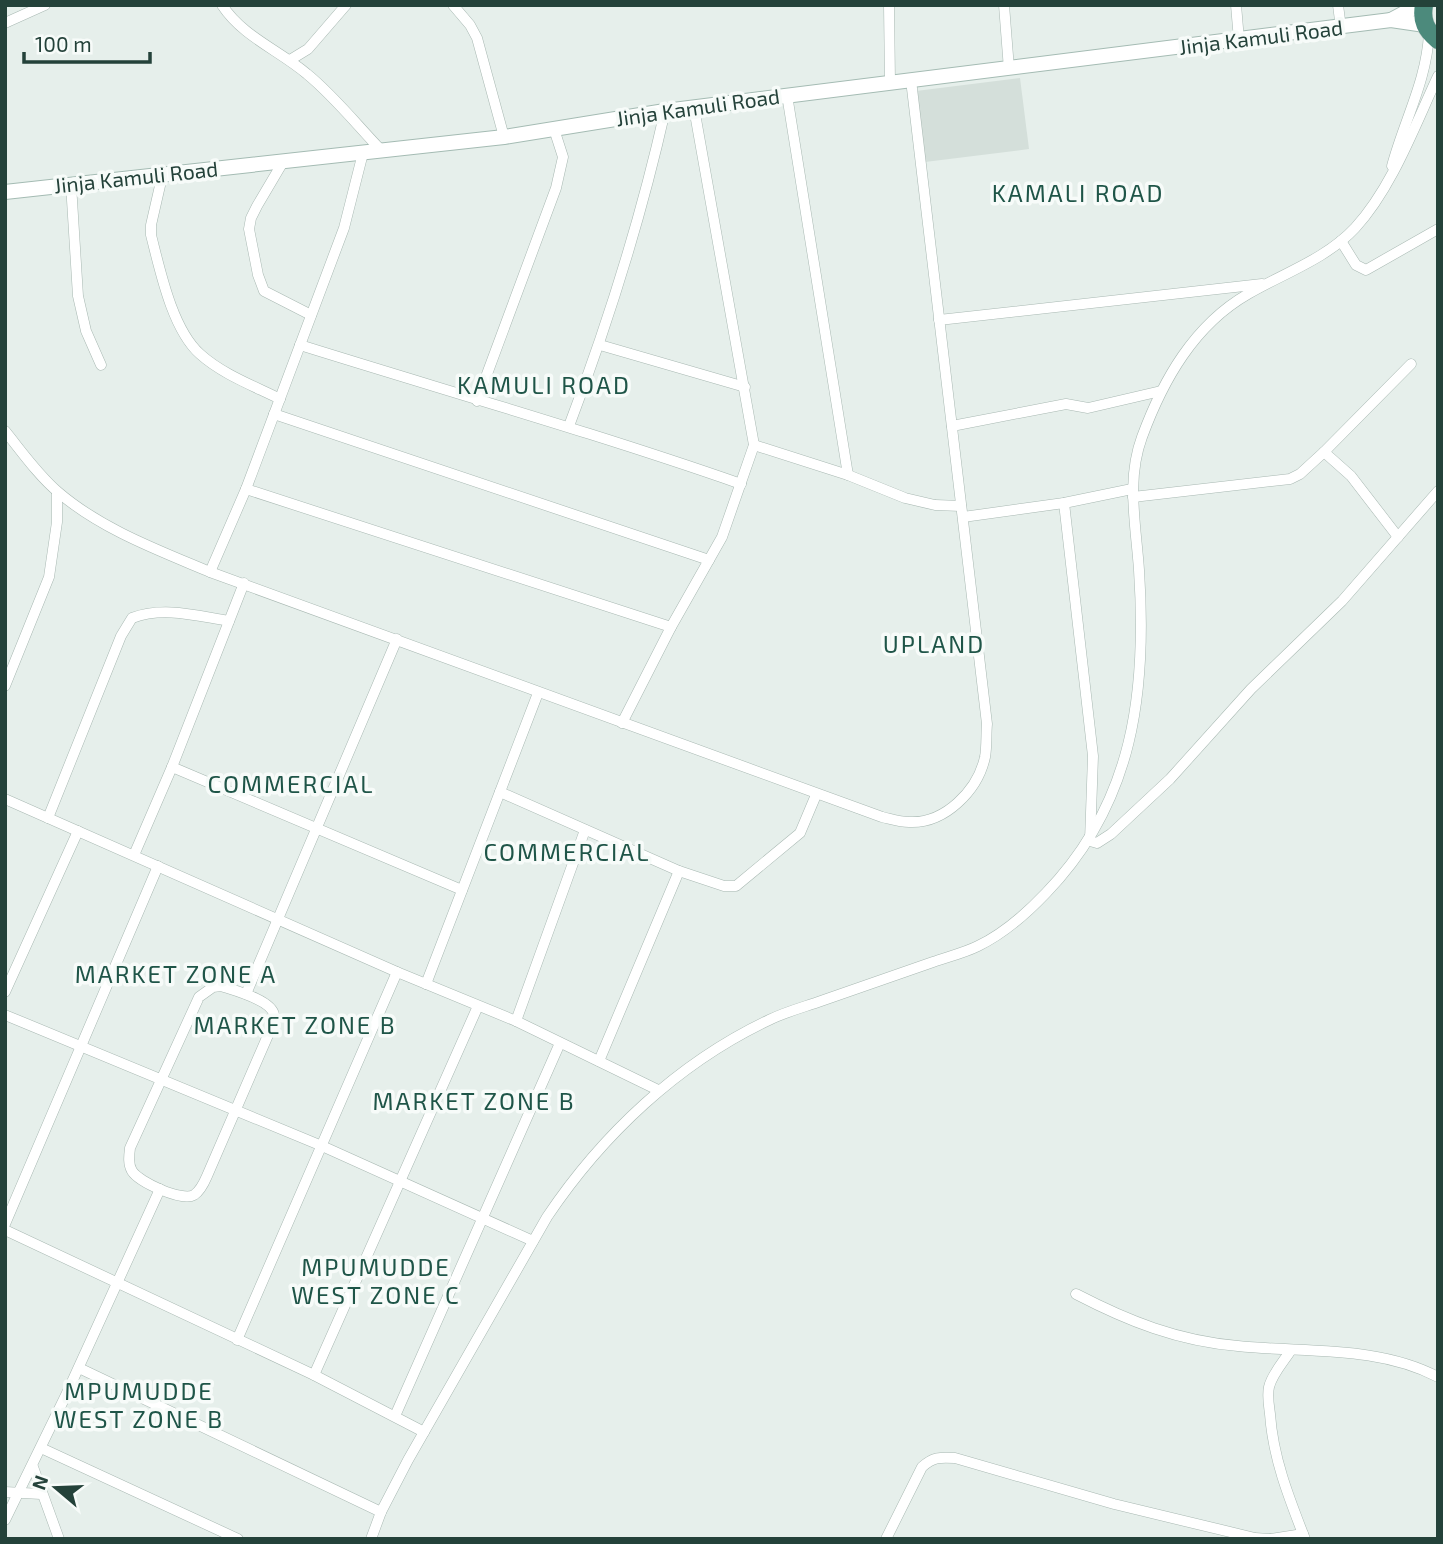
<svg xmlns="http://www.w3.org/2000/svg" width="1443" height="1544" font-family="'Exo 2',sans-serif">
  <rect width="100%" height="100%" fill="#e6efeb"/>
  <path fill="#d4dfda" d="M1020,78L1029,149L925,162L916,91Z"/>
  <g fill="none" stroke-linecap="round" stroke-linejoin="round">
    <g stroke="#a8b8b2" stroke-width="11">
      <g id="minor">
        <path d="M222,5C243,37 279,50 307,74C334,96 356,124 380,149"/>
        <path d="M453,5L470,25L477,38L504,137"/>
        <path d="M889,5L890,83"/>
        <path d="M1004,5L1009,69"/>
        <path d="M1236,5L1239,40"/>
        <path d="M1338,5L1341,28"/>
        <path d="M5,23L45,5"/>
        <path d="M290,60L308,49L346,5"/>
        <path d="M787,95L848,475"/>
        <path d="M283,162L257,206L251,218L249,229L258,275L264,291L311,315"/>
        <path d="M1392,166C1404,121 1427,80 1429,33"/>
        <path d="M162,177L151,225V235C160,270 172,329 200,354C222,374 254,386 280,399"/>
        <path d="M71,184L78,296L86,331L101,365"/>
        <path d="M1341,241L1356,265L1366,270L1438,229"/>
        <path d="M939,320L1262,284"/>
        <path d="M300,345C447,391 595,433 741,484"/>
        <path d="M600,345L745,387"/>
        <path d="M477,401L556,188L563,157L554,129"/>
        <path d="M274,414L709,560"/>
        <path d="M569,426C608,323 641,218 665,111"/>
        <path d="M952,426L1066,404L1088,408L1161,391"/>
        <path d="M5,431C22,452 38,475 58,492C101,529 158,550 210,572L882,817C891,819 900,822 909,822C945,824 978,790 985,757C987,746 986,734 987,724L911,80"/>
        <path d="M754,445L848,475L905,498L935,505L961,506"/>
        <path d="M1324,452L1351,476L1398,537"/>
        <path d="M246,489L671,627"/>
        <path d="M1133,497L1290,479L1300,474L1324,452L1411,364"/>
        <path d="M1064,503L1093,756L1090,841L1097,843L1111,834L1170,779L1251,689L1342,601L1438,491"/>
        <path d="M963,517L1064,503L1132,489"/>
        <path d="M210,572L246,489L344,228L363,153"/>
        <path d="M5,686L49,577L57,522V492"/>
        <path d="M622,723L671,627L722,537L754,445L694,108"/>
        <path d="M172,767L462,890"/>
        <path d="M500,792L679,871L724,886H736L800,833L816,795"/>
        <path d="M5,799L397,972L516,1021L658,1090"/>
        <path d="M48,818L121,636L132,618C164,606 197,616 229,621"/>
        <path d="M134,855L172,767L244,583"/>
        <path d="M426,984L538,693"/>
        <path d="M221,986C233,990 272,1000 274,1015C274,1016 272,1024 272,1026L207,1176C204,1183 200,1191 194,1195C182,1202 139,1182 132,1171C128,1164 129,1156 130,1148L199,997L213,987Z"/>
        <path d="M5,992L78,831"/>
        <path d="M246,994L397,639"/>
        <path d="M5,1015L322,1146L533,1241"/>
        <path d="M516,1021L585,830"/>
        <path d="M599,1061L679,871"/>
        <path d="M5,1224L158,866"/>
        <path d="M5,1230L314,1375L424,1432"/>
        <path d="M1076,1294C1128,1321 1178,1341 1238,1346C1304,1353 1377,1345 1438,1377"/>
        <path d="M237,1340L397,972"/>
        <path d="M1291,1350C1284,1361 1272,1374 1269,1387C1267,1396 1269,1406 1270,1414C1273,1458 1289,1498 1305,1539"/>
        <path d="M79,1368L381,1512"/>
        <path d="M314,1375L478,1006"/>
        <path d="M395,1416L560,1043"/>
        <path d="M41,1448L238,1539"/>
        <path d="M33,1467L59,1539"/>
        <path d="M5,1492L41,1494"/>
        <path d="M5,1520L66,1395L160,1189"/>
        <path d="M371,1539L381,1512L408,1460L547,1217C602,1135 678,1063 769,1020C785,1012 804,1007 821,1001C858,988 895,975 933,962C947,957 964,953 978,946C1003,934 1027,913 1046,893C1134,802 1147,691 1139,570C1136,525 1126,480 1142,437C1163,380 1194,325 1248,294C1284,273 1326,259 1355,228C1392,188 1415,125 1438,76"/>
        <path d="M886,1539L922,1467C933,1457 940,1457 955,1458L1114,1504L1255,1538L1269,1539"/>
        <path d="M1271,1539L1303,1534"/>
      </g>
    </g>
    <g stroke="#a4bbb3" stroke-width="16">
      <g id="secondary">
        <path d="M1391,20L1419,5"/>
        <path d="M5,192L504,137L665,111L1391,20L1425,25"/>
      </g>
    </g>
    <g stroke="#c2cac8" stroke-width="19">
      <path id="trunk" d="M1424,5C1421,21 1426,30 1438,40"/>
    </g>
    <use href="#minor" stroke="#fff" stroke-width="10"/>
    <use href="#secondary" stroke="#fff" stroke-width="14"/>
    <use href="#trunk" stroke="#4c8a7c" stroke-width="18"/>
  </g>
  <g text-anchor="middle" stroke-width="7" stroke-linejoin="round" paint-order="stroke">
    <g font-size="21" fill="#24423a" stroke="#f7fbf9">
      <text transform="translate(1261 38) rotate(-7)" y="7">Jinja Kamuli Road</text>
      <text transform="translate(698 108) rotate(-8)" y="7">Jinja Kamuli Road</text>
      <text transform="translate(136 178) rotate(-6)" y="7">Jinja Kamuli Road</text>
    </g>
    <g font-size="24" letter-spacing="2" fill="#1f5548" stroke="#f7fbf9">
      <text x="1078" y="202">KAMALI ROAD</text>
      <text x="544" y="394">KAMULI ROAD</text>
      <text x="934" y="653">UPLAND</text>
      <text x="291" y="793">COMMERCIAL</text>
      <text x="567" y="861">COMMERCIAL</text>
      <text x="176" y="983">MARKET ZONE A</text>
      <text x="295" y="1034">MARKET ZONE B</text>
      <text x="474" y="1110">MARKET ZONE B</text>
      <text x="376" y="1276">MPUMUDDE<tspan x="376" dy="28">WEST ZONE C</tspan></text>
      <text x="139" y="1400">MPUMUDDE<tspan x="139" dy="28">WEST ZONE B</tspan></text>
    </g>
  </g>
  <rect width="1443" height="1544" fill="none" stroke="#24423a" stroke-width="14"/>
  <g transform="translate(56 1488) rotate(289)" stroke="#f7fbf9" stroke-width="5" paint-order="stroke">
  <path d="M0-5L12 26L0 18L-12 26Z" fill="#24423a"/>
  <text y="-10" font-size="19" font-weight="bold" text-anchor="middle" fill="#24423a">N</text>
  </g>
  <path d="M24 52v10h126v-10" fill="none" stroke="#24423a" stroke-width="3.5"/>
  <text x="35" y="52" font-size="21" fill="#24423a" stroke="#f7fbf9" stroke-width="5" paint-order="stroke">100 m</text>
</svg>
